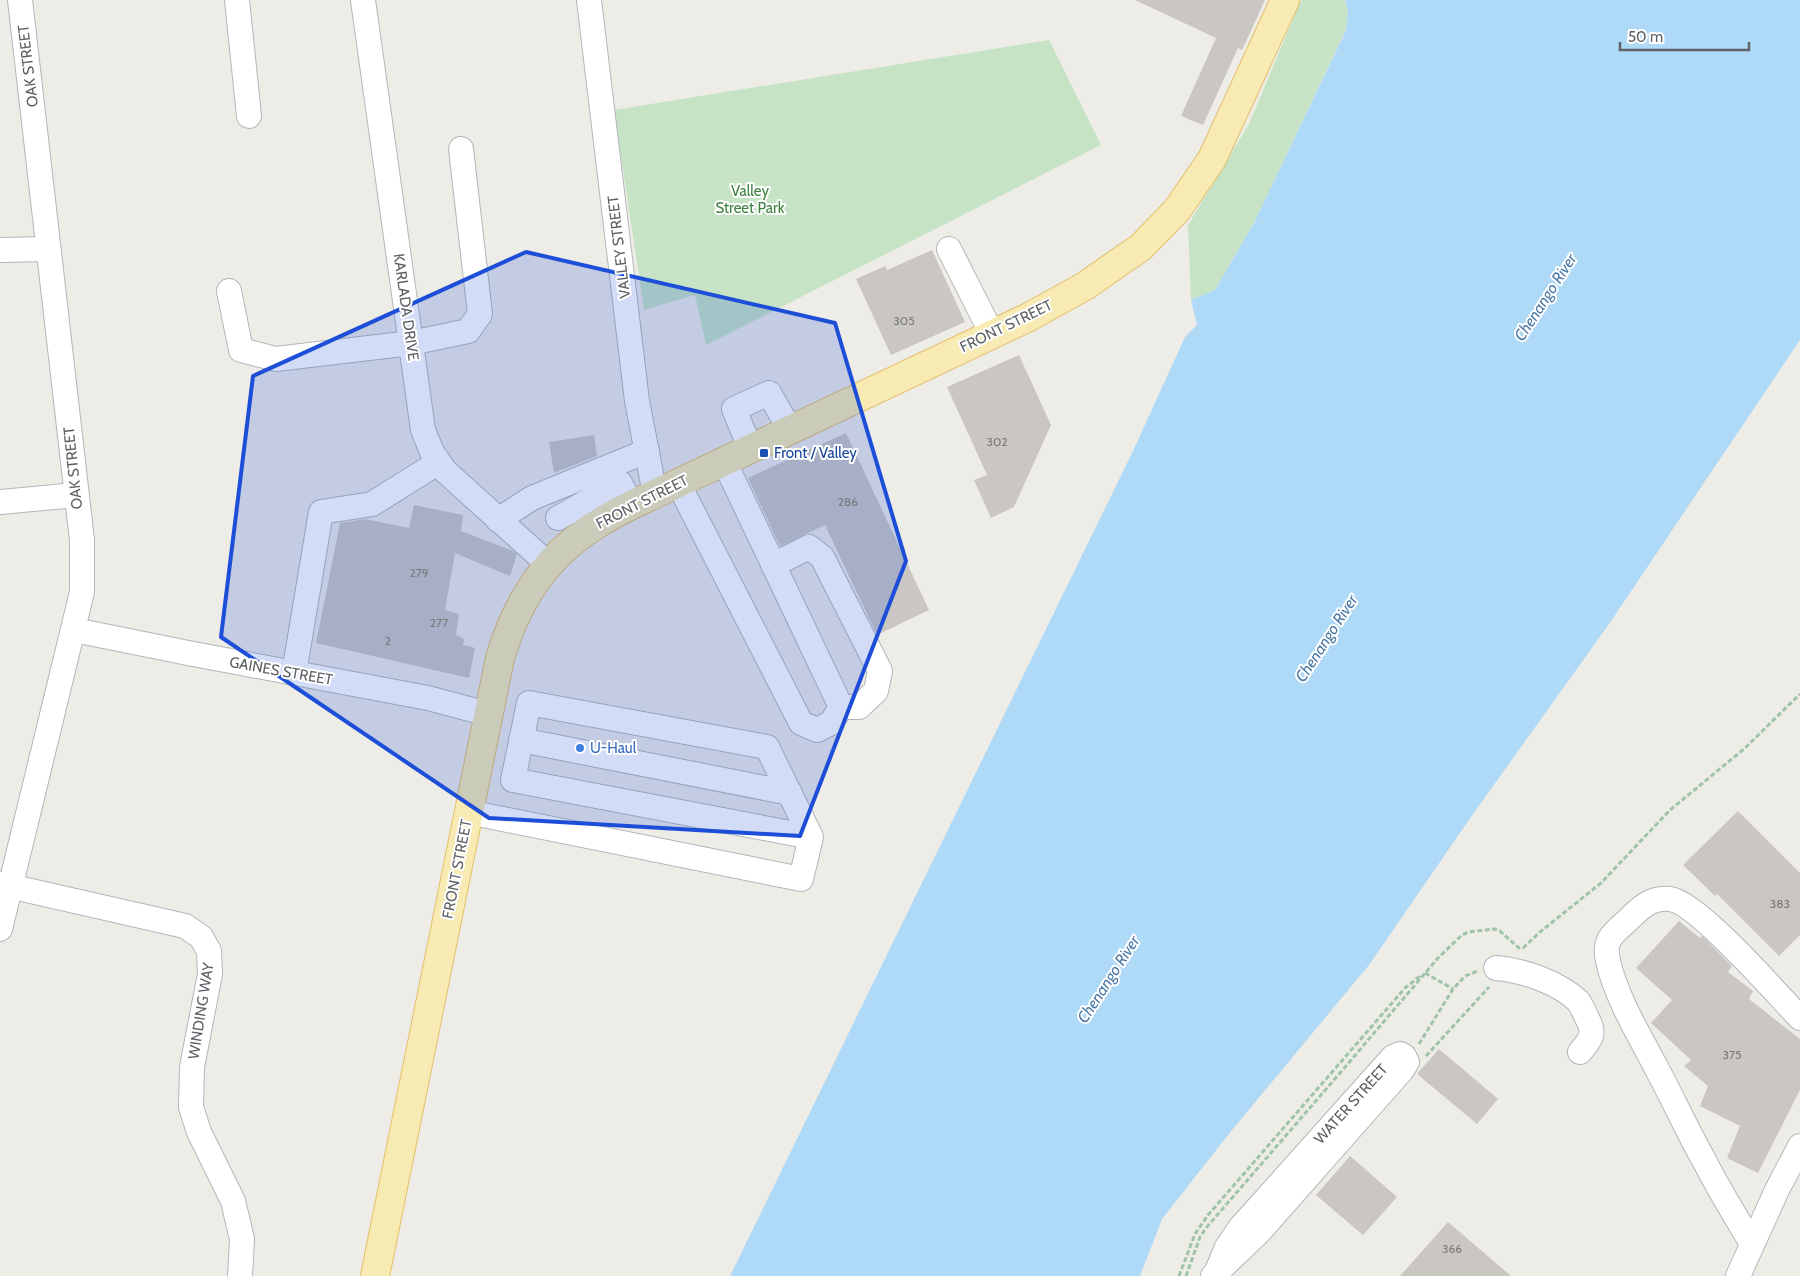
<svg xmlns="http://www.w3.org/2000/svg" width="1800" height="1276" font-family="Cabin,sans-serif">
  <rect width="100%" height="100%" fill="#eeece6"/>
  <g fill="#c6e3c5">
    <path d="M1301,0H1345L1348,11L1346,29L1255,221L1215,290L1191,300L1188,225L1249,124Z"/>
    <path d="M1049,40L1101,145L706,345L695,295L644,310L614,110Z"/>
  </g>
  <path fill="#aed9f7" d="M1345,0H1800V340L1609,624L1473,814L1369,965L1232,1130L1162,1219L1140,1276H730L1133,451L1185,337L1197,325L1191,300L1215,290L1255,221L1346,30L1348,11Z"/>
  <g fill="#cac7c3">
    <path d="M1135,0H1265L1242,50L1238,48L1203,125L1181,116L1216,38Z"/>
    <path d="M932,250L965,322L891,355L856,279L885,266L887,270Z"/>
    <path d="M1019,355L1051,425L1014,507L991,518L974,480L987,475L947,387Z"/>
    <path d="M846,433L929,610L877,635L825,525L780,546L748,478Z"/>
    <path d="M594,435L597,456L554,473L549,442Z"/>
    <path d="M414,505L463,515L461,531L513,551L517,554L510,576L455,553L445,610L459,614L456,635L464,639L463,645L475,648L469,678L316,643L340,523L365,519L409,528Z"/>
    <path d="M1738,811L1800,873V935L1779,956L1717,894L1715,896L1683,865Z"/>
    <path d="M1679,921L1700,938L1702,936L1732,966L1728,972L1753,991L1749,999L1800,1039V1090L1758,1173L1727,1158L1740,1126L1700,1106L1708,1086L1684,1066L1691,1060L1651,1023L1672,1000L1636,968Z"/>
    <path d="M1439,1049L1498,1099L1477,1124L1417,1074Z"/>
    <path d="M1350,1156L1397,1197L1363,1235L1316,1195Z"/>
    <path d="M1448,1222L1511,1276H1400Z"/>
  </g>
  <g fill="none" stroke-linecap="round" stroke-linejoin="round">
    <g stroke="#b3b6b9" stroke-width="26">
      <g id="minor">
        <path d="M237,0L249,116"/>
        <path d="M363,0L423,430L432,452L445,471L548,564"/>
        <path d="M589,0L637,401L655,494"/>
        <path d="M949,249L992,334"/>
        <path d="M0,250L48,249"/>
        <path d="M229,291L241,350L276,359L411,343L468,331L480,314L461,149"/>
        <path d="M750,448L734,409L769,393L790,430"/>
        <path d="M678,483L801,723L817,730L831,723L841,707L724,461"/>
        <path d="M0,502L76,495"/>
        <path d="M558,518L620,483L632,506"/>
        <path d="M498,520L532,498L647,451"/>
        <path d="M773,565L809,547L822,557L880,671L876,691L859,707H841"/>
        <path d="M74,630L188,653L428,698L488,714"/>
        <path d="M294,673L321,512L372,504L439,462"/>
        <path d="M521,740L790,793"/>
        <path d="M468,812L801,879L811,837L767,747L529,703L513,780L811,837"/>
        <path d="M0,884L185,926L201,937L209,951L210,974L192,1067L191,1107L199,1132L233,1201L242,1239L240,1276"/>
        <path d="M0,929L82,592V540L20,0"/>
        <path d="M1496,968C1522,970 1558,982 1578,1001C1582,1006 1584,1012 1587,1018C1590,1024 1593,1030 1591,1036C1589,1042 1584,1047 1580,1052"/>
        <path d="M1752,1244C1736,1217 1719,1190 1705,1162C1688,1132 1674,1101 1658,1071C1640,1036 1617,1000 1608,961C1603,939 1613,934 1628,920C1640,908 1651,897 1670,899C1697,902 1778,995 1800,1018"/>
        <path d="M1213,1276L1259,1232L1402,1070L1407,1062L1404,1056L1400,1054L1393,1057L1240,1228L1227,1247L1217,1271"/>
        <path d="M1738,1276L1777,1190L1800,1146"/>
      </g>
    </g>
    <g stroke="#e3bf6a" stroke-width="30">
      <path id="major" d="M375,1276L500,658C518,598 548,552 604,520C620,510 638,502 655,494L1029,317L1085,286L1141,247L1177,210L1212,159L1285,0"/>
    </g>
    <g stroke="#9fc4a9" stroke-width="3" stroke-dasharray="5 2.5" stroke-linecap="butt">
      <path d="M1425,973L1453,989"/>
      <path d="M1419,1044L1453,989L1465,976L1478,971"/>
      <path d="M1426,1056L1489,987"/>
      <path d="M1179,1276L1195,1234L1208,1215L1405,988L1420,976"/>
      <path d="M1186,1276L1200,1237L1206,1228L1340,1073L1438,958L1462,935L1468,932L1495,929L1500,931L1519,948H1523L1540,932L1601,883L1670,810L1744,749L1800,694"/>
    </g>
    <use href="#minor" stroke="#fff" stroke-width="24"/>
    <use href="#major" stroke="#f7eab3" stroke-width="28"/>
  </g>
  <path fill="#1d4ed8" fill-opacity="0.2" stroke="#1d4ed8" stroke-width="4" stroke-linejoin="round" d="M526,252L835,323L906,561L800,836L489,818L221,637L253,376Z"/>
  <rect fill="#1a4fb4" stroke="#fff" stroke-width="2" x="759" y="448" width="10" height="10" rx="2.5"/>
  <circle fill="#3f7fe0" stroke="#fff" stroke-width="2" cx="580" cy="748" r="5"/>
  <g text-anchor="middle" stroke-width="4" stroke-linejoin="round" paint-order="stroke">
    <g font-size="12" fill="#797a7c">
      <text x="904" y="325">305</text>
      <text x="997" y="446">302</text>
      <text x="848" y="506">286</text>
      <text x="419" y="577">279</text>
      <text x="439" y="627">277</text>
      <text x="388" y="645">2</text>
      <text x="1780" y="908">383</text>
      <text x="1732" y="1059">375</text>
      <text x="1452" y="1253">366</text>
    </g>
    <g font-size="15" fill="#5e6165" stroke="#fff">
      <text transform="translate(28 66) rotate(-97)" y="5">OAK STREET</text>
      <text transform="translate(619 247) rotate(-97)" y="5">VALLEY STREET</text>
      <text transform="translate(406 307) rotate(82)" y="5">KARLADA DRIVE</text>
      <text transform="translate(1006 326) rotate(-26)" y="5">FRONT STREET</text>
      <text transform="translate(73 468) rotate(-96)" y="5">OAK STREET</text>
      <text transform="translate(642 502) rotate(-27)" y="5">FRONT STREET</text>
      <text transform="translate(281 671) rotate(10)" y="5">GAINES STREET</text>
      <text transform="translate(457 869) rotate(-79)" y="5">FRONT STREET</text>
      <text transform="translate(201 1011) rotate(-81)" y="5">WINDING WAY</text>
      <text transform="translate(1351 1104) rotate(-48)" y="5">WATER STREET</text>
    </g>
    <g font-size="15" fill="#3f8340" stroke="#fff">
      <text x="750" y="196">Valley<tspan x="750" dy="17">Street Park</tspan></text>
    </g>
    <g font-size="15" fill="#164399" stroke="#fff" text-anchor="start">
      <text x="774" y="458">Front / Valley</text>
    </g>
    <g font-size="15" fill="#366cbe" stroke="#fff" text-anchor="start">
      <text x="590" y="753">U-Haul</text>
    </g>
    <g font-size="16" font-style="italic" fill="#4c7aa7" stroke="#fff">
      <text transform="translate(1545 297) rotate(-57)" y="6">Chenango River</text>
      <text transform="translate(1326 638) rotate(-57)" y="6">Chenango River</text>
      <text transform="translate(1108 979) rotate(-57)" y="6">Chenango River</text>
    </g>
  </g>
  <path d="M1620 42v8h129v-8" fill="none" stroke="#5e6165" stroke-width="2.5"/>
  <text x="1628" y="42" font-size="15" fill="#5e6165" stroke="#ffffff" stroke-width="4" paint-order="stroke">50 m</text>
</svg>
